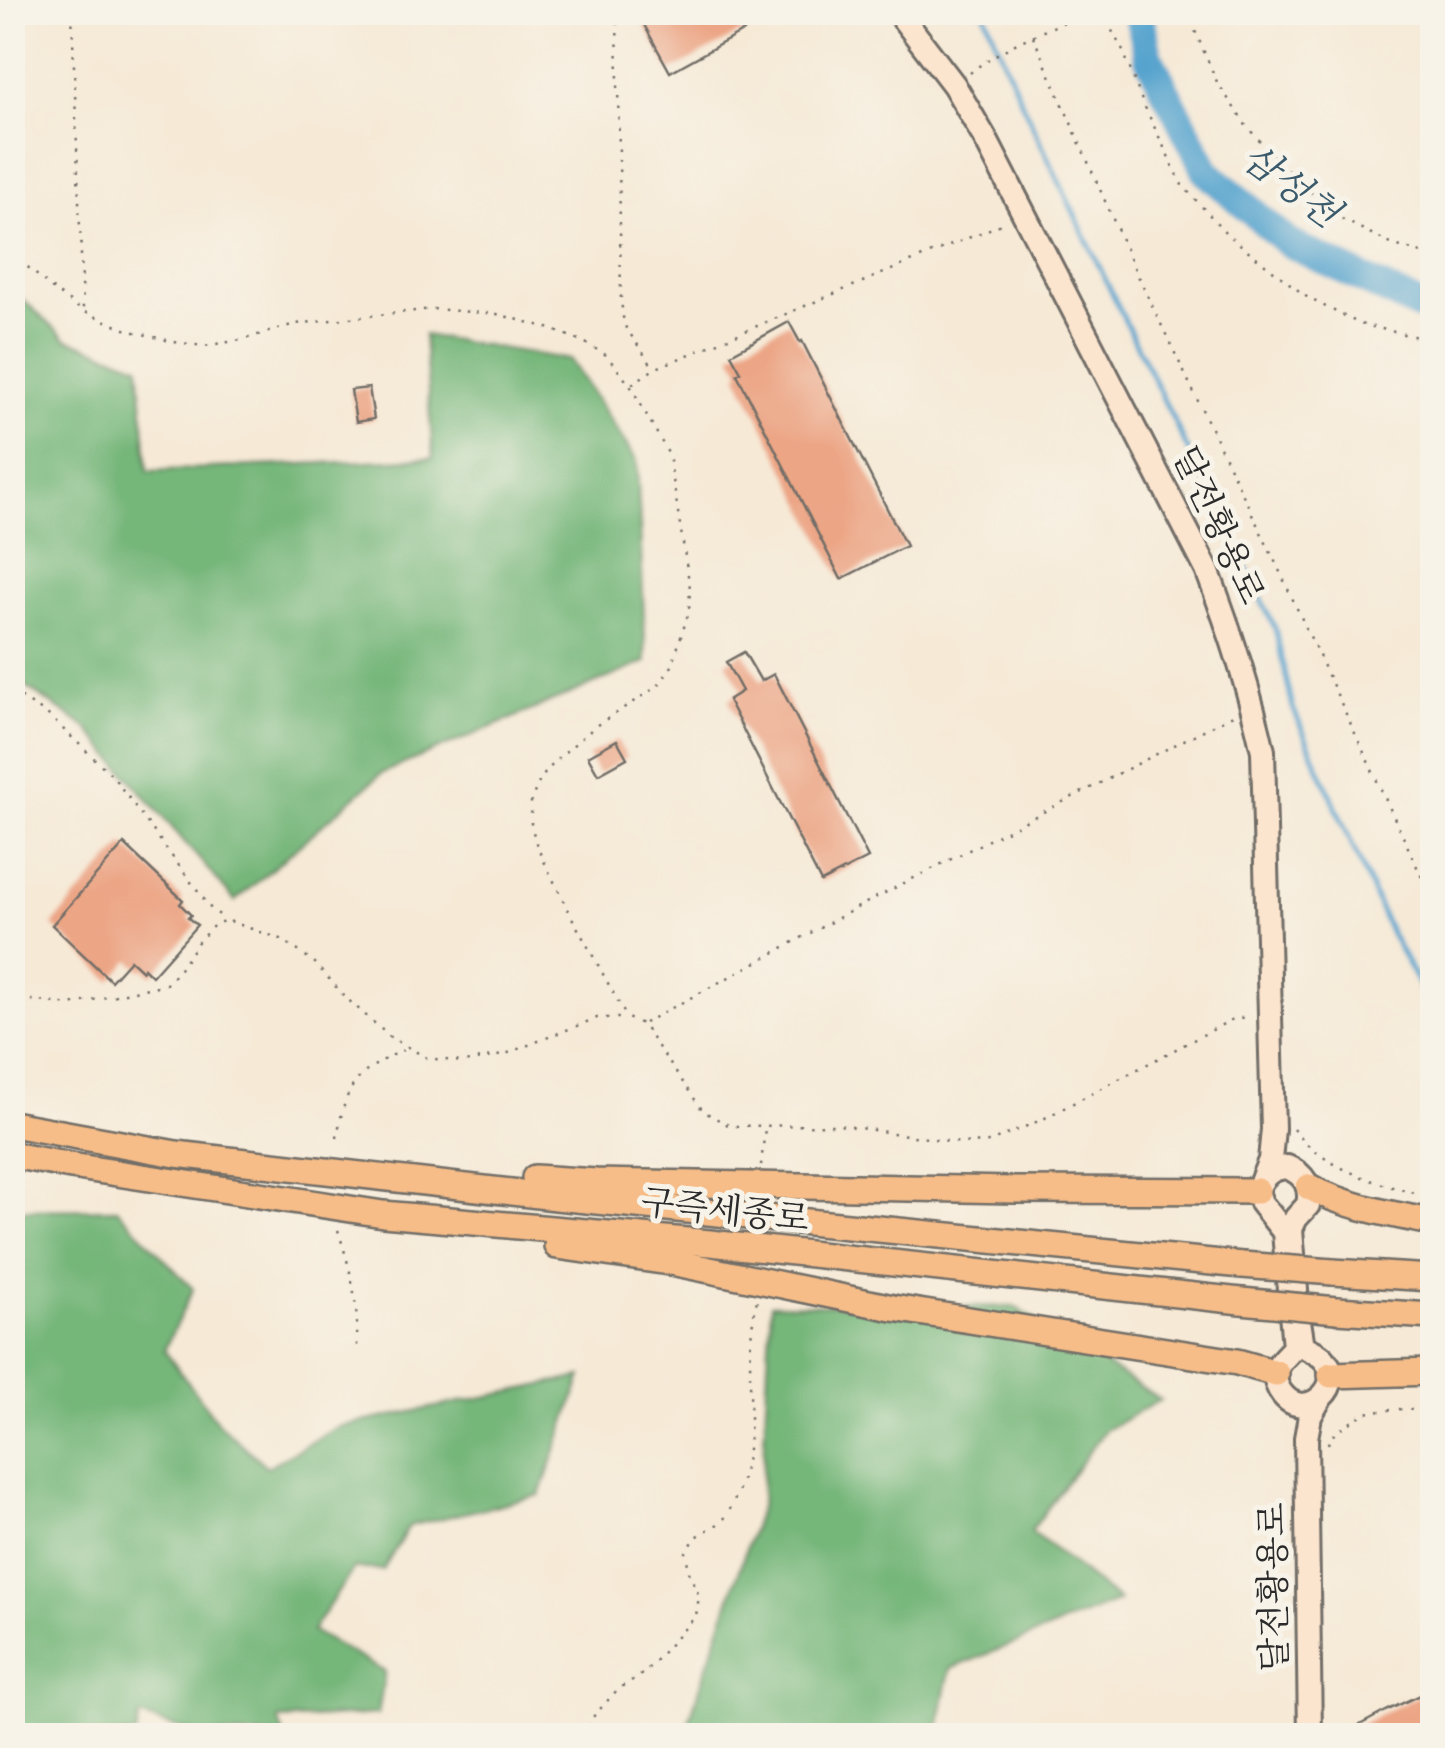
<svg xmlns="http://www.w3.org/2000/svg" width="1445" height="1748" font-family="Vollkorn,'Noto Serif KR',serif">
  <rect width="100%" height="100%" fill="#f7f3e8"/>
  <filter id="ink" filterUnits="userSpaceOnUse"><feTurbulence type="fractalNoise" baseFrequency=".01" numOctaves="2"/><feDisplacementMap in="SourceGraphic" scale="20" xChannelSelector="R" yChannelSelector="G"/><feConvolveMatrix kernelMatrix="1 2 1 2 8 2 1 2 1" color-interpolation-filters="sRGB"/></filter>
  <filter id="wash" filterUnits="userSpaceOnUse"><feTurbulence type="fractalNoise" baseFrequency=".0048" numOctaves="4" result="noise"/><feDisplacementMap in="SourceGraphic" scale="40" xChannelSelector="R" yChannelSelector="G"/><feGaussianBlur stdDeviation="2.25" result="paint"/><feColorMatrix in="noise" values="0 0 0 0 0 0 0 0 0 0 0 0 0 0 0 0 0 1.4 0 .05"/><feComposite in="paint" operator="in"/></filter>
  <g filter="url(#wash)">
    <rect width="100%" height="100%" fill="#f6e9d6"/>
    <g fill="#75b679" stroke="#507052" stroke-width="2.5">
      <path d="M12,290L66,339L139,365L148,471L433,458L424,335L570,360L637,461L646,662L382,773L235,901L87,728L13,678Z"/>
      <path d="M117,1209L193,1289L164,1350L219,1424L267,1467L338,1427L582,1377L540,1495L409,1526L383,1570L354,1568L312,1631L385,1672L378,1714L278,1720L284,1735H199L140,1716L136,1735H13V1210Z"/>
      <path d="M771,1304L1015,1307L1160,1400L1104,1431L1031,1531L1119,1601L950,1669L937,1735L684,1736L761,1504Z"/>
    </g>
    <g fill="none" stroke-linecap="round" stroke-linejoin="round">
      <path stroke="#54a3ce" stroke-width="5" d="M984,12L1021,101L1125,321L1275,628L1293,708L1390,932L1432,1009"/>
      <path stroke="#54a3ce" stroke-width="30" d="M1138,12L1149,58L1207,172L1287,242L1418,306H1432"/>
    </g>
    <g id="blocks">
      <g fill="#eca585">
        <path d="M637,12H725L731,22L738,19L744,31L670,72Z"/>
        <path d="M789,322L800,342L802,341L906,546L841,579L737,374L741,372L731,354Z"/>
        <path d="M369,388L374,419L356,422L351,390Z"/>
        <path d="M744,652L761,681L774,674L868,858L821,882L728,700L742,691L726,662Z"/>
        <path d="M617,740L627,758L598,774L588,756Z"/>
        <path d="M124,844L183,900L180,904L191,915L188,918L197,925L152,976L144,968L142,971L130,960L111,981L52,925Z"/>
        <path d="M1432,1689V1736H1339L1386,1711Z"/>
      </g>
    </g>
  </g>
  <g filter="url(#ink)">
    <use href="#blocks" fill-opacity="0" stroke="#726e67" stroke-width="2.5"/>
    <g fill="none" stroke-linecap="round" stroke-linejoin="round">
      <g stroke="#726e67" stroke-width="28">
        <g id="secondary">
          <path d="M898,12L954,85L986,140L1207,570C1230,630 1249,688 1263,751L1273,1129L1270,1160L1263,1177"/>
          <path d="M1287,1167C1304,1174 1312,1186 1308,1205L1296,1218L1291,1229L1298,1315L1303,1346C1310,1350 1317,1352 1323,1358C1349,1384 1306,1423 1283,1395C1278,1389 1274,1380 1276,1372C1278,1361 1288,1355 1294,1347L1284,1232L1261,1203L1257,1191C1262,1176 1271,1168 1287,1167Z"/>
          <path d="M1310,1736L1306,1438L1310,1416L1319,1400"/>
        </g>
      </g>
      <g stroke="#726e67" stroke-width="30">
        <g id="trunk">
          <path d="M12,1124L176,1154L556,1197L1242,1265"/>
          <path d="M12,1155L71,1166L383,1214L710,1243L1241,1301"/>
          <path d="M535,1178L596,1182L1014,1190L1257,1191"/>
          <path d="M1309,1187C1346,1207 1391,1214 1432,1222"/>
          <path d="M557,1246L676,1263L893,1308L1237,1362L1276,1373"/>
          <path d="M1333,1272L1432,1278"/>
          <path d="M1337,1310L1432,1316"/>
          <path d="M1331,1375L1432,1372"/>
        </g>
      </g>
      <g stroke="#726e67" stroke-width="2.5" stroke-dasharray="2.5 8" stroke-linecap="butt">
        <path d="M72,12L83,309"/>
        <path d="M617,12L621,300L624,325L653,367"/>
        <path d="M1102,12L1124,53L1142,101L1182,185L1227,234L1308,298L1360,324L1412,336L1432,337"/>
        <path d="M1187,12L1217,82L1247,127L1292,175L1340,218L1391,244L1432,256"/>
        <path d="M1033,36L1136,272L1281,574L1432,899"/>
        <path d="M970,73C1005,44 1047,30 1088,12"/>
        <path d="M12,253L57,293L83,311L127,330L174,342L204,346L241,340L295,324L433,309L497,314L545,327L582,341L606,355L630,385L669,455L690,588L689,611L672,666L658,686L597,725L559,757L541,778L531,800V824L537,847L569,912L627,1018L642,1024L703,1111L730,1126L839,1125L961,1143L990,1142L1043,1119L1233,1019L1249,1017"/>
        <path d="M632,384L654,369L1004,223"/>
        <path d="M12,692L47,714L111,774L211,909L225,919"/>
        <path d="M12,991L32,1000L70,1005L166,984L180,969L197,943L214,925L226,920L281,939L314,962L345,997L390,1037L427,1058L464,1062L503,1055L597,1018H625"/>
        <path d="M644,1023L875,898L1235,714"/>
        <path d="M1293,1129C1325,1171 1384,1186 1432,1197"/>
        <path d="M337,1138C346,1084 354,1074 403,1050"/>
        <path d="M761,1165L765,1128"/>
        <path d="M338,1230C352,1274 358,1300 357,1346"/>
        <path d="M1328,1444L1330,1437L1364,1413L1399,1409L1432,1411"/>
        <path d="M585,1736L592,1718L618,1689L644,1673L696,1616L699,1596L689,1572L686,1552C689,1548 692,1543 695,1539C704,1529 719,1527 726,1516C767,1450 739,1371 757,1300"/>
      </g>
      <use href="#secondary" stroke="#fce5cf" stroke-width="22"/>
      <use href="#trunk" stroke="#f7bd88" stroke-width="25"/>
      <g stroke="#726e67" stroke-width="30" stroke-linecap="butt">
        <g id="trunk-bridge">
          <path d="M1242,1265L1333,1272"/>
          <path d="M1241,1301L1337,1310"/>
        </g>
      </g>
      <use href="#trunk-bridge" stroke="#f7bd88" stroke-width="25"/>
    </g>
  </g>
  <g text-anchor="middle" stroke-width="10" stroke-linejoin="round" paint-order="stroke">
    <g font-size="35" fill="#2b2b2b" stroke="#f7f3e8">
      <text transform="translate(1219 525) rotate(65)" y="12">달전황용로</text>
      <text transform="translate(725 1210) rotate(6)" y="12">구즉세종로</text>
      <text transform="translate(1273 1587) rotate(-91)" y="12">달전황용로</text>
    </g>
    <g font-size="38" font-style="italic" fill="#3b5b6c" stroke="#f7f3e8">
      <text transform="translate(1291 185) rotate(37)" y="13">삼성천</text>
    </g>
  </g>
  <rect width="1445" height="1748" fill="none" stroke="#f7f3e8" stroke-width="50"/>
</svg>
